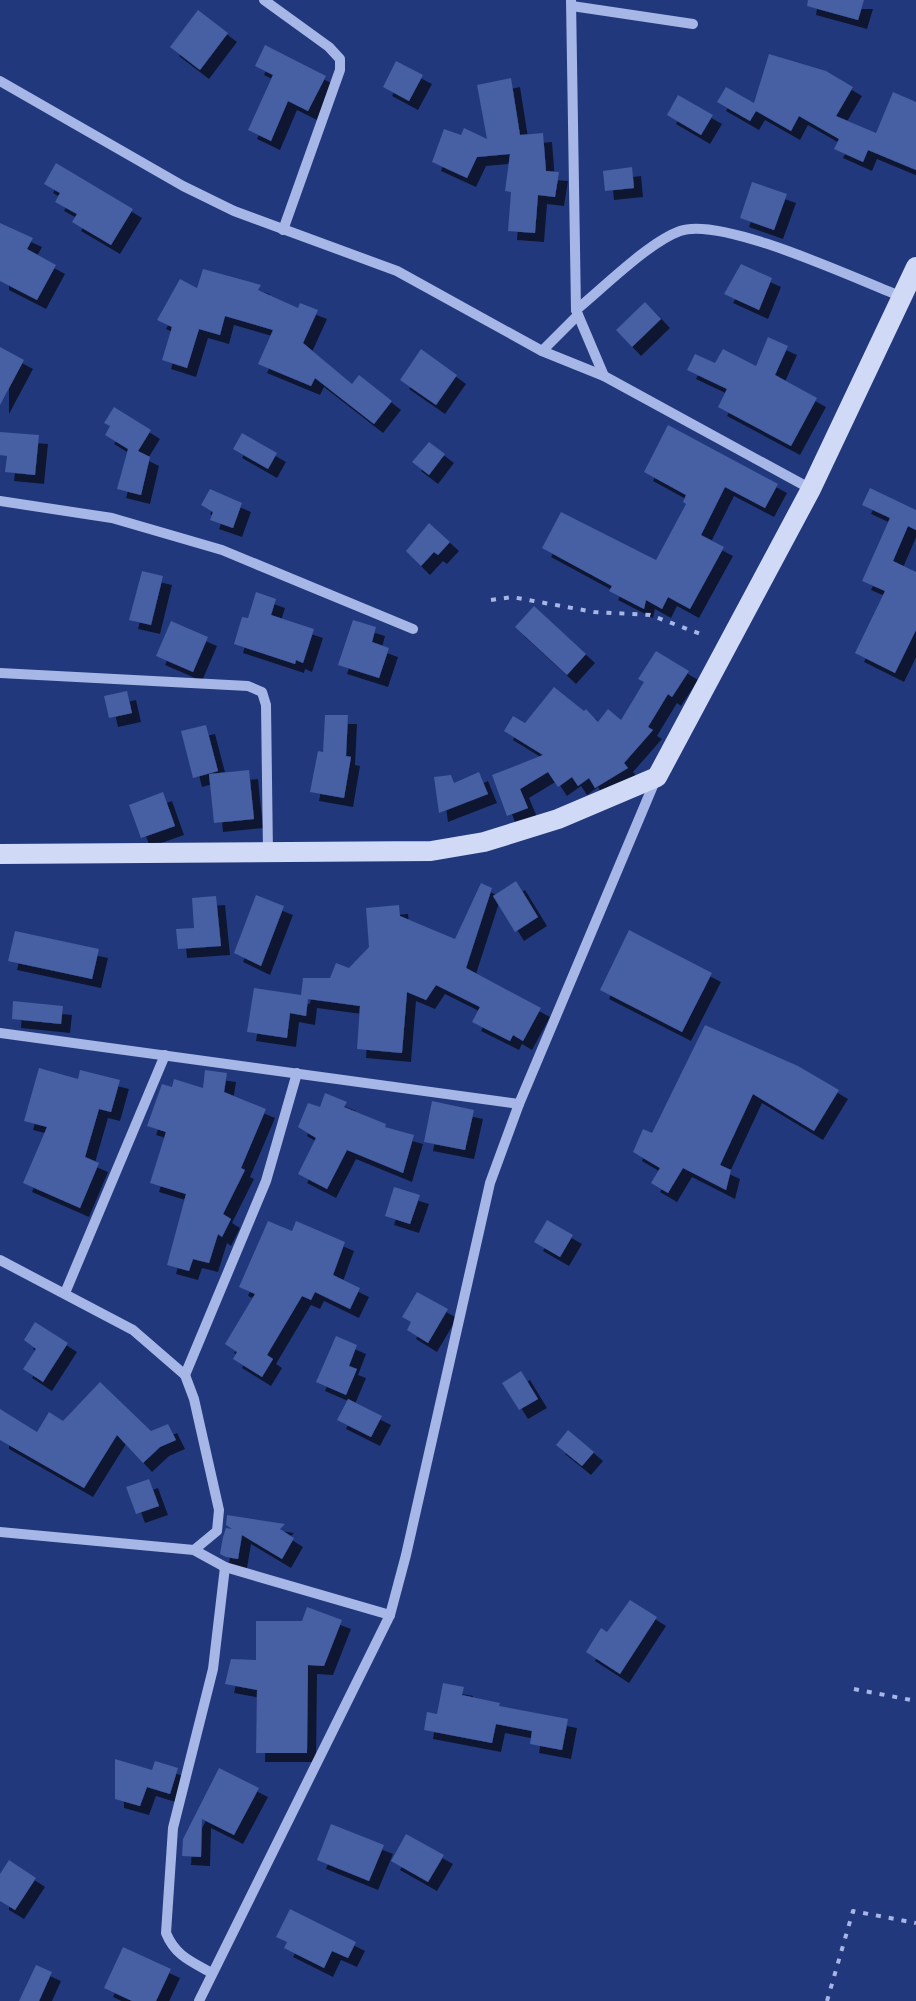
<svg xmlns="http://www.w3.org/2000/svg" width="916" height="2001" font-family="Jost,sans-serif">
  <defs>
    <filter id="shadow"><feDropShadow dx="9" dy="9" stdDeviation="0" flood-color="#0009"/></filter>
  </defs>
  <rect width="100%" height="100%" fill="#22387c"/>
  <g fill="#465ea3" filter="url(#shadow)">
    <path d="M808,0H864L858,20L807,6Z"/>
    <path d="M198,10L228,33L200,70L170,47Z"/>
    <path d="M265,45L326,76L308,111L288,101L271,141L248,130L273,75L255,66Z"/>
    <path d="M769,54L826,71L853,87L836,116L876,133L893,92L916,102V170L868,150L863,162L834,149L839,139L799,116L791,131L756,111L750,121L717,102L726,87L754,103Z"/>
    <path d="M396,61L423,75L409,101L383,87Z"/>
    <path d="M511,78L520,135L543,133L546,171L559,172L555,197L538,195L535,233L508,231L511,192L505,191L510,154L477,157L467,178L432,162L444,129L461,135L464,128L487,139L477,85Z"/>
    <path d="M678,95L713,115L701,135L667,115Z"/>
    <path d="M56,163L133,209L111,245L72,222L77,214L55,202L60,193L44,184Z"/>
    <path d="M632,167L634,188L605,191L603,171Z"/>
    <path d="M752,182L787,194L774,230L740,218Z"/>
    <path d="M0,223L33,238L27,249L56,265L37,300L0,281Z"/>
    <path d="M741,264L772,278L759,310L724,294Z"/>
    <path d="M203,269L261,285L258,290L298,308L300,303L318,310L303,343L352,384L359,375L392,401L374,424L315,378L311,386L258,364L273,330L225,316L220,335L199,329L187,368L162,360L172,327L157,320L180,279L197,288Z"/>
    <path d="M645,302L661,319L632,347L616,330Z"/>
    <path d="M768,337L788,346L775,375L817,398L791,446L718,407L727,389L687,370L695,354L715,363L723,349L756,366Z"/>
    <path d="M0,347L24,360L0,405Z"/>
    <path d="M421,349L457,375L436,405L400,380Z"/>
    <path d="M114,407L151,430L138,451L150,457L141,495L117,489L128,449L105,435L110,426L104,423Z"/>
    <path d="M668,425L778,484L765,508L725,487L701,535L724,547L690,609L668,597L662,609L646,600L644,609L609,591L612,586L542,548L561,512L656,560L686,504L683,502L686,495L644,472Z"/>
    <path d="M0,432L39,435L35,475L5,472L7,456L0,455Z"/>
    <path d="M242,433L277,453L268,469L233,449Z"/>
    <path d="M429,442L445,454L429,475L412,462Z"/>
    <path d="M870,488L916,510V530L908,526L893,561L916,572V630L895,673L855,653L885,591L862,581L890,518L862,505Z"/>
    <path d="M210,489L242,503L233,528L210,520L213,512L201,505Z"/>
    <path d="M429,523L450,542L438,555L434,552L421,566L406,551Z"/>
    <path d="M142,571L163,576L151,625L129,620Z"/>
    <path d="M256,592L276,599L271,615L314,629L303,663L296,660L295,664L234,644L242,617L248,618Z"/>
    <path d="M534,606L586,654L567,675L515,627Z"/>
    <path d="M353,620L376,627L372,642L389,648L379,678L338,665Z"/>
    <path d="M171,621L208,637L193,672L156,656Z"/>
    <path d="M656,651L689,671L672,697L668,694L648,727L653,730L624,763L628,768L595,788L589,778L578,786L572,777L558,787L548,772L520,789L528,808L507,816L492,775L543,755L504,731L513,716L525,723L554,687L584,711L586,709L598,722L608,709L621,720L644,682L638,679Z"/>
    <path d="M127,691L132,713L109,718L104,696Z"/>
    <path d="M325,715H348L346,756L351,757L344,798L310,792L318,751L323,752Z"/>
    <path d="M206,725L218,771L193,778L181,731Z"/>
    <path d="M249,770L254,819L214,823L209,774Z"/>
    <path d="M479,772L488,794L439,813L434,777L451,775L454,783Z"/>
    <path d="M163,792L175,826L141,838L129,805Z"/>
    <path d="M516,881L538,917L515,932L493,896Z"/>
    <path d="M481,883L492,888L466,968L541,1008L523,1041L513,1035L510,1041L472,1022L480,1007L436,985L426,1000L407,992L402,1053L357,1049L360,1006L308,999L306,1016L290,1013L287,1038L247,1032L254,988L301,995L303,978H330L336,963L349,968L369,947L366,908L399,905L400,916L455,939Z"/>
    <path d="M256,895L284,906L261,966L234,953Z"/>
    <path d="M216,896L221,946L178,949L176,929L194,928L192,898Z"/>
    <path d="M629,930L712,973L682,1032L600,990Z"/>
    <path d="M15,931L99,949L92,979L8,961Z"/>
    <path d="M13,1001L63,1006L61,1024L12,1019Z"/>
    <path d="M705,1025L798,1066L839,1090L814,1131L753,1094L720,1165L731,1170L726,1190L683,1168L668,1193L651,1183L660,1168L633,1152L643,1129L652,1133Z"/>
    <path d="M39,1068L78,1079L80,1070L120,1080L111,1112L99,1109L85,1157L99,1163L80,1208L23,1183L47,1127L24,1121Z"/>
    <path d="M205,1070L227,1073L224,1092L266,1109L241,1168L245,1170L223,1214L231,1219L222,1237L218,1234L209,1263L193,1259L189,1271L167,1265L186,1194L150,1183L166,1132L147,1126L162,1084L172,1087L174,1079L203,1088Z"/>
    <path d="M325,1093L347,1102L344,1107L386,1124L385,1127L414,1135L403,1173L347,1150L327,1189L298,1174L316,1138L298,1127L308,1103L320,1107Z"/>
    <path d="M432,1101L474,1110L465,1150L424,1142Z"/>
    <path d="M394,1187L420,1195L410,1224L385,1216Z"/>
    <path d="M547,1220L573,1235L560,1257L534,1242Z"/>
    <path d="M268,1221L292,1231L296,1221L345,1242L333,1275L360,1288L350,1309L315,1292L311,1300L302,1296L267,1355L273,1359L262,1377L233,1359L237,1352L225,1344L255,1294L239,1287Z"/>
    <path d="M417,1292L448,1309L428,1343L407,1330L411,1322L402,1317Z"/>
    <path d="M35,1322L68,1343L43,1382L23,1369L36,1349L24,1340Z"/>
    <path d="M336,1336L357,1345L349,1366L357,1369L346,1395L316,1382Z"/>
    <path d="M521,1371L538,1399L519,1410L502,1383Z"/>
    <path d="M100,1382L151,1431L168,1424L176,1440L160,1447L143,1463L117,1435L84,1488L0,1440V1409L37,1432L49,1412L63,1421Z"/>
    <path d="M348,1399L382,1416L371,1437L337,1420Z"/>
    <path d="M568,1430L594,1452L582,1466L556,1445Z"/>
    <path d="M149,1479L159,1506L136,1514L126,1487Z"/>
    <path d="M227,1515L285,1524L280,1529L294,1538L282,1559L242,1535L238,1559L226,1557L220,1554L223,1537L226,1528L232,1529L226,1525Z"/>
    <path d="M630,1600L657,1617L620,1674L586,1652L601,1628L607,1632Z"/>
    <path d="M307,1607L342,1620L324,1666L308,1665L307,1753H256L257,1690L225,1684L231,1659L256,1660V1621H302Z"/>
    <path d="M443,1683L464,1687L462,1695L500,1703L499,1706L568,1719L562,1750L530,1744L532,1731L496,1724L492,1743L424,1730L427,1712L437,1714Z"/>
    <path d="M115,1759L152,1770L155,1761L178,1768L170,1794L147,1787L140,1806L115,1799Z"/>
    <path d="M219,1768L259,1788L234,1835L202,1819L201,1857L182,1856L183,1839Z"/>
    <path d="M331,1824L384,1845L369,1881L317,1860Z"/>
    <path d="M406,1834L444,1855L428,1882L391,1861Z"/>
    <path d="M9,1860L36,1878L15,1910L0,1901V1874Z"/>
    <path d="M290,1909L356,1942L348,1958L332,1951L324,1968L284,1948L287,1942L276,1937Z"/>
    <path d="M123,1947L171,1969L156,2001H132L104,1988Z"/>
    <path d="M36,1965L52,1972L39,2001H19Z"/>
  </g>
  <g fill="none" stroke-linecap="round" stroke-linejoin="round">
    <g stroke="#a6b6e6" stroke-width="4" stroke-dasharray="5 8" stroke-linecap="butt">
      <path d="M491,600L512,597L594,612L650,615L706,636"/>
      <path d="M854,1689L916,1701"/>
      <path d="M827,2001L853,1911L916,1923"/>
    </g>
    <g stroke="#a6b6e6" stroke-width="10">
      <path d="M264,0L329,47L340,59V70L283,230"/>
      <path d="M571,0L576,310L604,376"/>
      <path d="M572,6L693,24"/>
      <path d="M0,81L183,186L234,211L397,271L542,351L604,376L811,489"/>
      <path d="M576,310C603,288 649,242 680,231C722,216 856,279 900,296"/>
      <path d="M542,351L578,315"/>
      <path d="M0,501L112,518L222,550L413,629"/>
      <path d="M0,673L248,686L262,692L266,705L268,853"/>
      <path d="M0,1033L519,1104"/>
      <path d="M0,1260L133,1330L185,1375L194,1399L219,1510L217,1531L194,1550"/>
      <path d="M65,1293L165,1055"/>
      <path d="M185,1375L266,1181L297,1073"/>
      <path d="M0,1532L194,1550L225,1567L390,1615"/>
      <path d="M210,1972C190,1961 175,1955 166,1933L173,1828L213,1669L225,1567"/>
      <path d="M199,2001L390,1615L406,1555L490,1183L519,1104L655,781"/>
    </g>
    <path stroke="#d0d9f5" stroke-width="20" d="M0,854L431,851L484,842L558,819L657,777L811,489L916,267"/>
  </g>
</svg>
